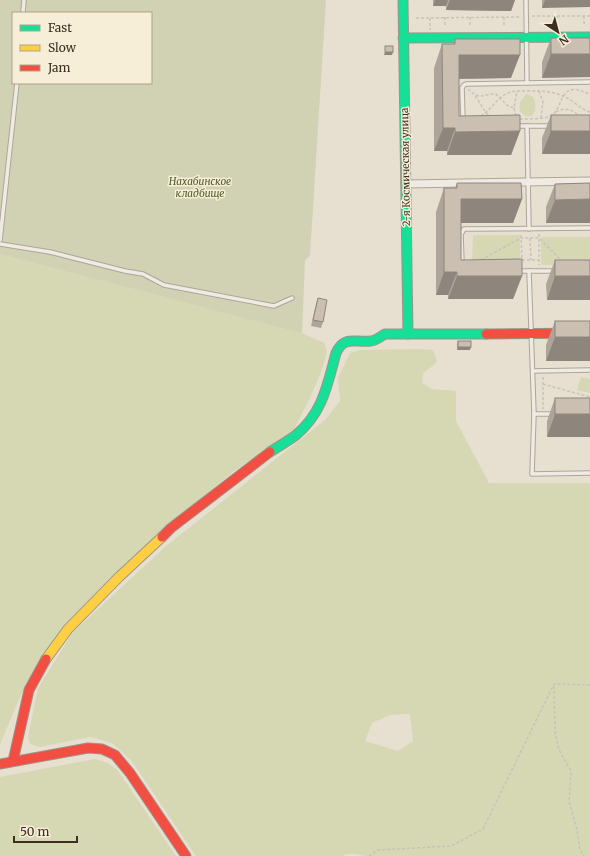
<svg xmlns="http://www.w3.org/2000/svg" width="590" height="856" font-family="Merriweather,serif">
  <rect width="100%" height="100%" fill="#e7e0d1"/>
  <g fill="#d6d7b3" fill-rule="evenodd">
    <path d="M311,0L302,333L324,343L327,352L321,372L309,400L294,429L234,471L165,527L37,665L21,695L0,744V254L207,308L151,83V13Z"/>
    <path d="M527,94L533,97C537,103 537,119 526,116C515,112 520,99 527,94Z"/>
    <path d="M473,235H520V264H472Z"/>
    <path d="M541,237H590V264L541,265Z"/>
    <path d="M419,349L433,350L437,360L435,364L423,373L422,383L432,389L456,391V421L489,483H590V856H365C358,854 349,852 343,856H196L131,760L112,743L90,737L40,747L30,744L28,737L38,688L73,632L165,547L325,420L340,401L338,378L350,353L360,350ZM410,714L413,741L398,751L365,741L372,723L390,715Z"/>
    <path d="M581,377L590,379V393L577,390Z"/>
    <path d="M95,759L108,763L118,771L176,856H0V777Z"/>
  </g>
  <path fill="#d1d1b3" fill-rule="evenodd" d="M0,0H326L310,256L305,260L302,333L0,254ZM13,13H151V83H13Z"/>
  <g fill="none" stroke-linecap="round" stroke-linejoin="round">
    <g stroke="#ada599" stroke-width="5.5">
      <g id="lane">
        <path d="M526,0L527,83"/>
        <path d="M23,13L24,0"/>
        <path d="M463,119L462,88L464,85L466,84L590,82"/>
        <path d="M515,126H551"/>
        <path d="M527,126L529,229"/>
        <path d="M0,240L17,83"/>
        <path d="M0,244L50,252L125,271L143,274L164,285L274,306L292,298"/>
        <path d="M462,264L461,234L464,229L590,228"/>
        <path d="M518,271H556"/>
        <path d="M529,271L534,414L532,474L590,473"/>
        <path d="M533,371L590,370"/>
        <path d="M534,414H553"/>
      </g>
    </g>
    <g stroke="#ada599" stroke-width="9">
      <path id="street" d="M405,184L590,181"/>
    </g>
    <g stroke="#9c958a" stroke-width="11">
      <g id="fast">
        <path d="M403,0L408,334"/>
        <path d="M403,38L590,37"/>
        <path d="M270,452C279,446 288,441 296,435C323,412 327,386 336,353C344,335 355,343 371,341C376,341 381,336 385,334H486"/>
      </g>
    </g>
    <g stroke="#9c958a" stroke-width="11">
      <path id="slow" d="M46,659L68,629L119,577L162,537"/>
    </g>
    <g stroke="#9c958a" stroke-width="11">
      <g id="jam">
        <path d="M486,334L590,333"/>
        <path d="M162,537L171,528L270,452"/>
        <path d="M13,761L29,690L46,659"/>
        <path d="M0,764L88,748L102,749L115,755L130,773L186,856"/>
      </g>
    </g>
    <g stroke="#c8c2b9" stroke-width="1.5" stroke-dasharray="3 2" stroke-linecap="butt">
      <path d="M532,16H590"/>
      <path d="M557,16V25"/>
      <path d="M584,16V24"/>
      <path d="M445,17V26"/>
      <path d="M470,17V25"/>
      <path d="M504,17V25"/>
      <path d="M416,18L520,17"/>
      <path d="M430,18V30"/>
      <path d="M468,89C482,102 482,93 496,94L508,106L514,108"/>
      <path d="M539,91L543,102L541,118"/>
      <path d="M475,96C481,103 483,111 490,116"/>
      <path d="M556,112C565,107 572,109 579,116"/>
      <path d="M481,116C491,110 496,99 506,94C513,90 520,91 527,91C544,91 557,91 572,101C578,105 583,110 590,112"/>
      <path d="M516,116L514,108L517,91"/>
      <path d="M520,119C525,119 547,119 551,116C562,109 560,86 578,90C582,91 586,93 590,94"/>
      <path d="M539,234V265"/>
      <path d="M521,235L522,261"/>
      <path d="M530,238L531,260"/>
      <path d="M481,260L521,238H539L562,261"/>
      <path d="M522,260H539"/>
      <path d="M543,377V409"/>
      <path d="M543,384L590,397"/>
      <path d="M554,686L555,732L559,750L571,771L569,801L577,830L580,850L584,856"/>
      <path d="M369,856L378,850L451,846L483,829L554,684L590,685"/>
    </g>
    <use href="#lane" stroke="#efebe3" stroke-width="3.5"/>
    <use href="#street" stroke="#efebe3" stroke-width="7"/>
    <use href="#fast" stroke="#16e098" stroke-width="9"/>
    <use href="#slow" stroke="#ffcf43" stroke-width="9"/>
    <use href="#jam" stroke="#f24e42" stroke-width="9"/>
  </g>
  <g fill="#afa499">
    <path d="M433,0H515L511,11L446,10V6H433Z"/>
    <path d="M542,0H590L542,8Z"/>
    <path d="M551,38H590L542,78V62Z"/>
    <path d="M455,39L511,78L459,79V116L520,131L511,155H447V151H434V68L442,44H453Z"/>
    <path d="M551,115H590L542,154V138Z"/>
    <path d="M457,183L522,199L513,223H461V260L522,276L513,299H448V295H436V212L444,188H455Z"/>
    <path d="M590,183L546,223V207L555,184Z"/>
    <path d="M555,260H590L547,300L546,284Z"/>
    <path d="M318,298L323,322L321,328L311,326L316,304Z"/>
    <path d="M555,321H590V361H546V345Z"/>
    <path d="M458,341L470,350H457V344Z"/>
    <path d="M555,398H590V437H547V421Z"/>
  </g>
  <g fill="#8e867d">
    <path d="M435,0H448L446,6H433Z"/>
    <path d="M450,0H515L511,11L446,10Z"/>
    <path d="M545,0H590V7L542,8Z"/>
    <path d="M385,52H393L392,55H384Z"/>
    <path d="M551,54H590V77L542,78Z"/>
    <path d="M459,55H520L511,78L451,79Z"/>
    <path d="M443,128H455L447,151H434Z"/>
    <path d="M520,131L511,155H447L455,132Z"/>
    <path d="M551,131H590V154H542Z"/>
    <path d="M461,199H522L513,223H452Z"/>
    <path d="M590,199V223H546L555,200Z"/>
    <path d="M444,272H457L448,295H436Z"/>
    <path d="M457,276H522L513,299H448Z"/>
    <path d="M555,276H590V300H547Z"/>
    <path d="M555,337H590V361H546Z"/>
    <path d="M458,347H471L470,350H457Z"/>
    <path d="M555,414H590V437H547Z"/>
  </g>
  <g fill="#cbbfb2" stroke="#8e867d">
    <rect x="551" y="38" width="39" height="16"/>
    <path d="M455,39H520V55H459V116L520,115V131L455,132V128H443L442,44H455Z"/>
    <rect x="385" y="46" width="8" height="6"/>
    <rect x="551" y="115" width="39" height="16"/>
    <path d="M457,183H521L522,199H461V260L522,259V276H457V272H444V188H457Z"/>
    <path d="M590,183V199L555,200V184Z"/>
    <rect x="555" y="260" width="35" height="16"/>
    <path d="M318,298L327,300L323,322L313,320Z"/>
    <rect x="555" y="321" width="35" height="16"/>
    <rect x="458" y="341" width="13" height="6"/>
    <rect x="555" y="398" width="35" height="16"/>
  </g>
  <g text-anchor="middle" stroke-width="3" stroke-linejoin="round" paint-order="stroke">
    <g font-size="10" fill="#3d2e20" stroke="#f7eed8">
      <text transform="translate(405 167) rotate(-91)" y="4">2-я Космическая улица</text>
    </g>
    <g font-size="10" font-style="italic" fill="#4d5a26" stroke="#f7eed8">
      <text x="200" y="185">Нахабинское<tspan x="200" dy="12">кладбище</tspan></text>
    </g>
  </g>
  <rect x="12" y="12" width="140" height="72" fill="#f7eed8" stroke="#ada18e"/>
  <rect x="20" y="25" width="20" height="6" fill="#16e098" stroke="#ada18e"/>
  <text x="48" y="32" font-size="12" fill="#3d2e20">Fast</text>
  <rect x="20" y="45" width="20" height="6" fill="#ffcf43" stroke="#ada18e"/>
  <text x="48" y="52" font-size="12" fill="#3d2e20">Slow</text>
  <rect x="20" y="65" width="20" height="6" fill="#f24e42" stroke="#ada18e"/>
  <text x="48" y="72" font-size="12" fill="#3d2e20">Jam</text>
  <g transform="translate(558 32) rotate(144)" stroke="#f7eed8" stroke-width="3" paint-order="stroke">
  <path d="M0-3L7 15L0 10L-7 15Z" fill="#3d2e20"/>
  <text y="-6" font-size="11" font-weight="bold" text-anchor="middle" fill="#3d2e20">N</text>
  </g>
  <path d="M14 836v6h63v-6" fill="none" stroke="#3d2e20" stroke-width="2"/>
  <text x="20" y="836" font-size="12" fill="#3d2e20" stroke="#f7eed8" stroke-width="3" paint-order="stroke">50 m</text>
</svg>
